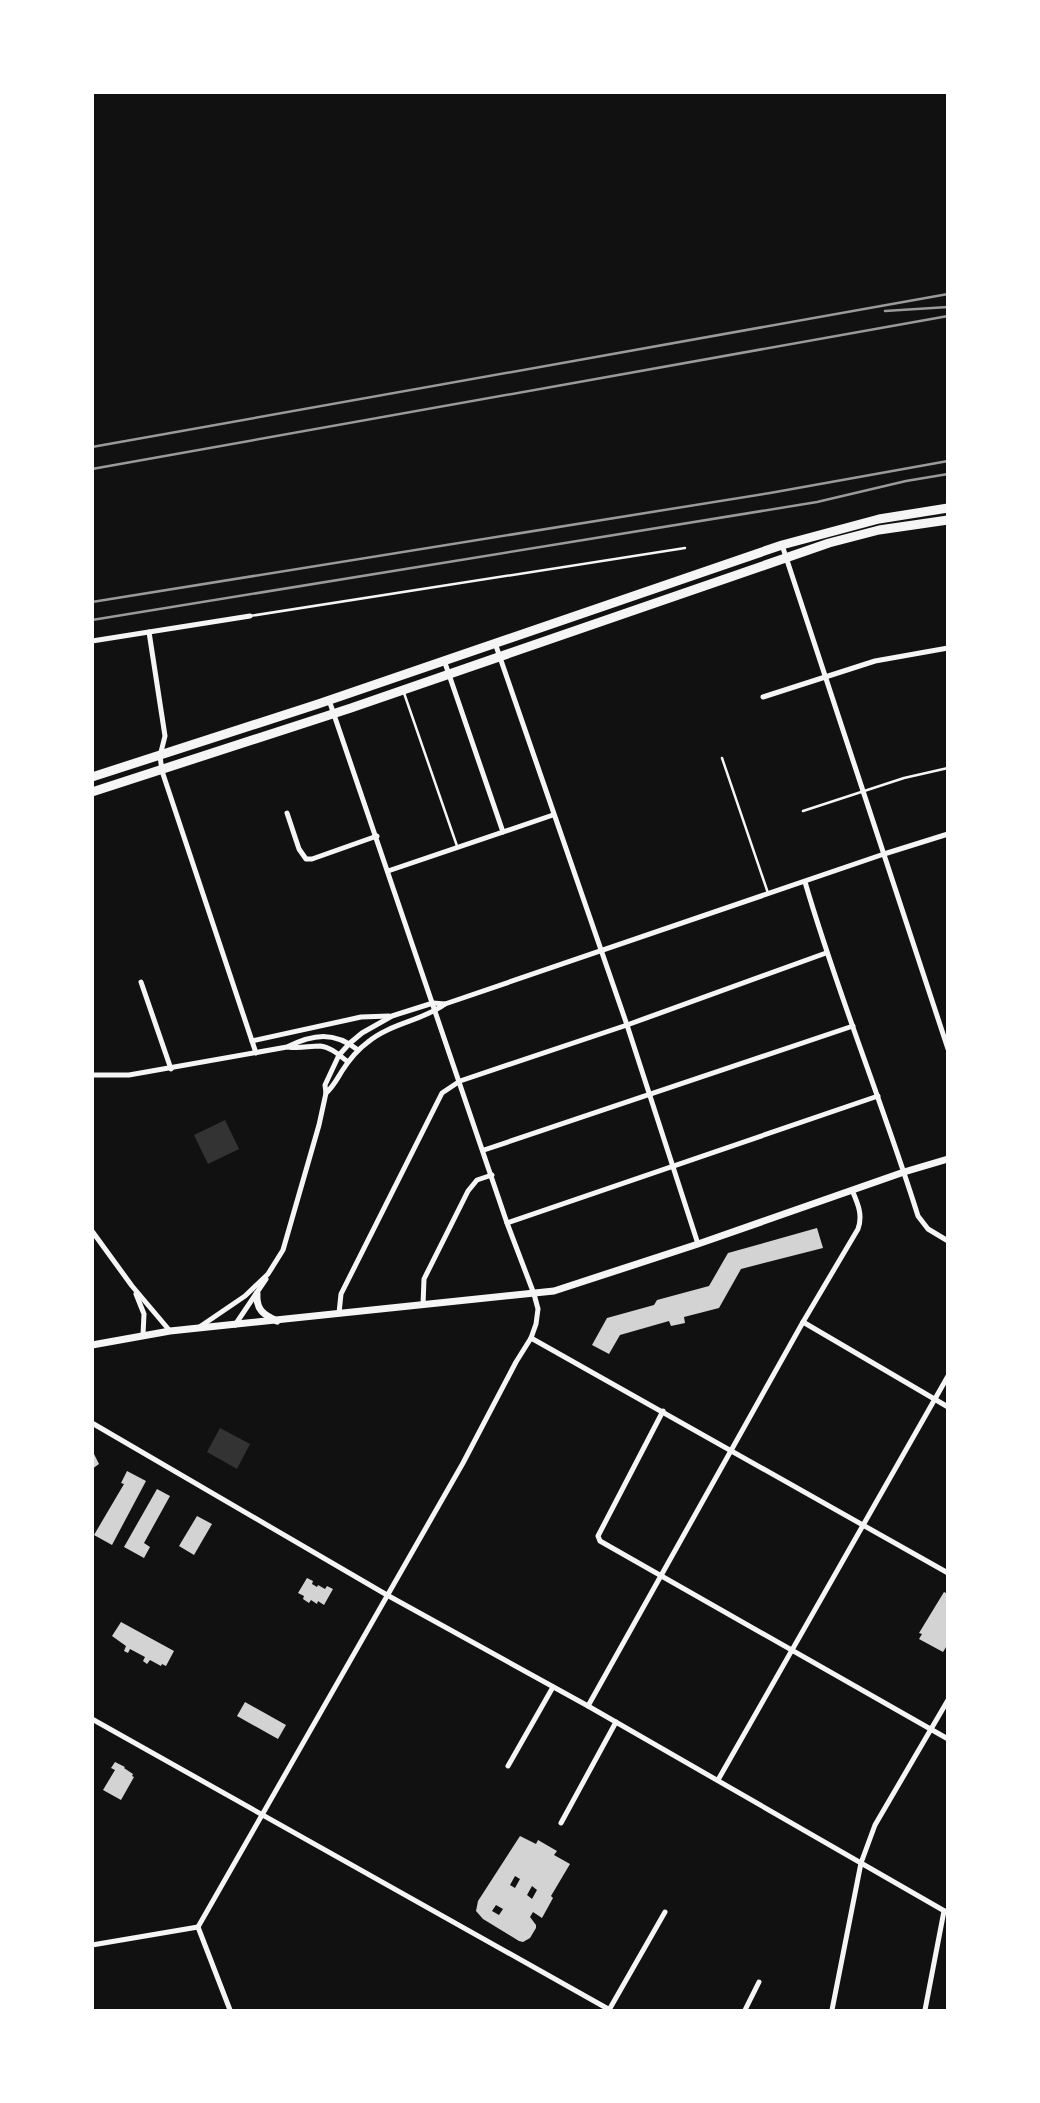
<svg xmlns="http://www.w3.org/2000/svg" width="1040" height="2103" font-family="'Alegreya Sans',sans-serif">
  <rect width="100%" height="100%" fill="#111"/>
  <g fill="#333">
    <path d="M225,1120L239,1149L208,1164L194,1135Z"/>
    <path d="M220,1428L250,1444L237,1469L207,1452Z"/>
  </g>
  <g fill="#d3d3d3" fill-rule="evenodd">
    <path d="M817,1228L823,1248L741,1269L719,1308L684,1317L685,1323L671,1326L669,1321L620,1335L609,1354L592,1345L607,1318L654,1305L657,1300L709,1286L728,1253Z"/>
    <path d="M94,1454L99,1464L92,1469V1455Z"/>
    <path d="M127,1471L146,1481L112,1545L94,1535L124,1484L121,1483Z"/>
    <path d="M157,1489L170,1496L144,1543L150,1547L144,1558L124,1547Z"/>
    <path d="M197,1516L212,1524L194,1555L179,1546Z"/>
    <path d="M307,1578L313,1581L312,1584L317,1587L318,1585L325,1589L327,1586L333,1589L324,1605L318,1601L317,1604L311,1600L309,1603L303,1599L304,1596L298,1593Z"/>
    <path d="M944,1592L948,1594V1644L943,1652L919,1639L922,1634L919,1633Z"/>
    <path d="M121,1622L174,1651L166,1666L162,1664L161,1666L150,1660L147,1664L143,1661L145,1657L130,1649L128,1653L124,1651L126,1646L112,1636Z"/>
    <path d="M245,1702L286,1725L278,1739L237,1716Z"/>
    <path d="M115,1762L125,1767L124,1768L133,1774L132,1776L134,1777L121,1800L103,1790L115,1770L111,1768Z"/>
    <path d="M520,1836L536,1844L538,1840L557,1851L554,1855L570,1864L551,1896L553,1898L542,1918L533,1912L530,1917L536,1925V1928L530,1938L523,1942L519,1941L483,1919L476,1911L478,1901ZM515,1876L520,1879L515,1888L510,1885ZM532,1886L537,1890L532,1899L527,1895ZM496,1905L503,1909L499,1915L492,1911Z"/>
  </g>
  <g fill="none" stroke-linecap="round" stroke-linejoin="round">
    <g stroke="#f5f5f5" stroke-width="2.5">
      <path d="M250,616L685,548"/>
      <path d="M404,693L457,846"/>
      <path d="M722,758L768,893"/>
      <path d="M803,811L904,778L948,768"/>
    </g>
    <g stroke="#f5f5f5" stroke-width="5">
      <path d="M782,545L948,1049"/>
      <path d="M149,632L165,736L160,756L162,771L256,1053"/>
      <path d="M92,641L250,616"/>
      <path d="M495,643L627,1025L698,1244"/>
      <path d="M444,660L503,832"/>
      <path d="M763,697L875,661L948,648"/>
      <path d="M287,813L299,849L306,859H312L377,836"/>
      <path d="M388,871L553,815"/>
      <path d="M805,882C838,995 883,1104 918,1216L928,1229L948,1241"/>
      <path d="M141,982L171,1069"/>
      <path d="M252,1041L361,1017L389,1016"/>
      <path d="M288,1047C299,1049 309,1046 320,1046C331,1047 340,1056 348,1062"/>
      <path d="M92,1075H129L287,1047C313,1034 334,1031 358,1050"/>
      <path d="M326,1093C333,1087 337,1079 342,1071C349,1060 357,1050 368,1042C391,1023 422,1021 445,1004L884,854L948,834"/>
      <path d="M484,1150L853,1026"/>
      <path d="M507,1223L878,1096"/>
      <path d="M92,1231L132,1286L170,1331"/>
      <path d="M136,1294L144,1314L143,1335"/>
      <path d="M423,1305L424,1279L468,1191L477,1180L492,1175"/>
      <path d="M339,1313L341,1294L442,1093L460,1081L627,1025L826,953"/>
      <path d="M803,1322L948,1407"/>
      <path d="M235,1325L266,1279"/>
      <path d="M198,1328L245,1296L268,1274L283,1250L319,1125L326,1093L325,1085L339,1055L350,1043L362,1033L392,1016L433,1003L445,1004"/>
      <path d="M531,1338L948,1573"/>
      <path d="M663,1411L598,1536L600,1541L948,1739"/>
      <path d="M92,1423L387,1595L588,1706L948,1913"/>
      <path d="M588,1706L803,1322L858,1229C863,1215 858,1204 852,1190"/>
      <path d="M92,1719L610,2010"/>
      <path d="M508,1766L553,1687"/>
      <path d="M718,1780L948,1376"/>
      <path d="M561,1823L616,1722"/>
      <path d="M198,1927L463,1463L516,1362L531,1338L536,1324L538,1309L534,1294L507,1223L329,700"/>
      <path d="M198,1927L230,2010"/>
      <path d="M92,1945L198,1927"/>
      <path d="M609,2010L665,1912"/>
      <path d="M745,2010L759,1982"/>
      <path d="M832,2010L861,1863L875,1825L948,1700"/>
      <path d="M925,2010L944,1911"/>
    </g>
    <g stroke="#f5f5f5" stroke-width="7">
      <path d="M257,1294C256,1310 264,1315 277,1321"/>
      <path d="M92,1345L170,1331L554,1291L698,1244L904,1172L948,1159"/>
    </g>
    <g stroke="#f5f5f5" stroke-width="9">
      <path d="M92,777L318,704L782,545L879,519L948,508"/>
      <path d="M92,792L351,708L829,543L879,530L948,520"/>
    </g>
    <g stroke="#9a9a9a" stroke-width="2.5">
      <path d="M885,311L948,307"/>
      <path d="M92,447L948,294"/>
      <path d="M92,469L948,316"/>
      <path d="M92,602L770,493L948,461"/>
      <path d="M92,620L817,502L906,481L948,474"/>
    </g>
  </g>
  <rect width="1040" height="2103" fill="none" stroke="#ffffff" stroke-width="188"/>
</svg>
